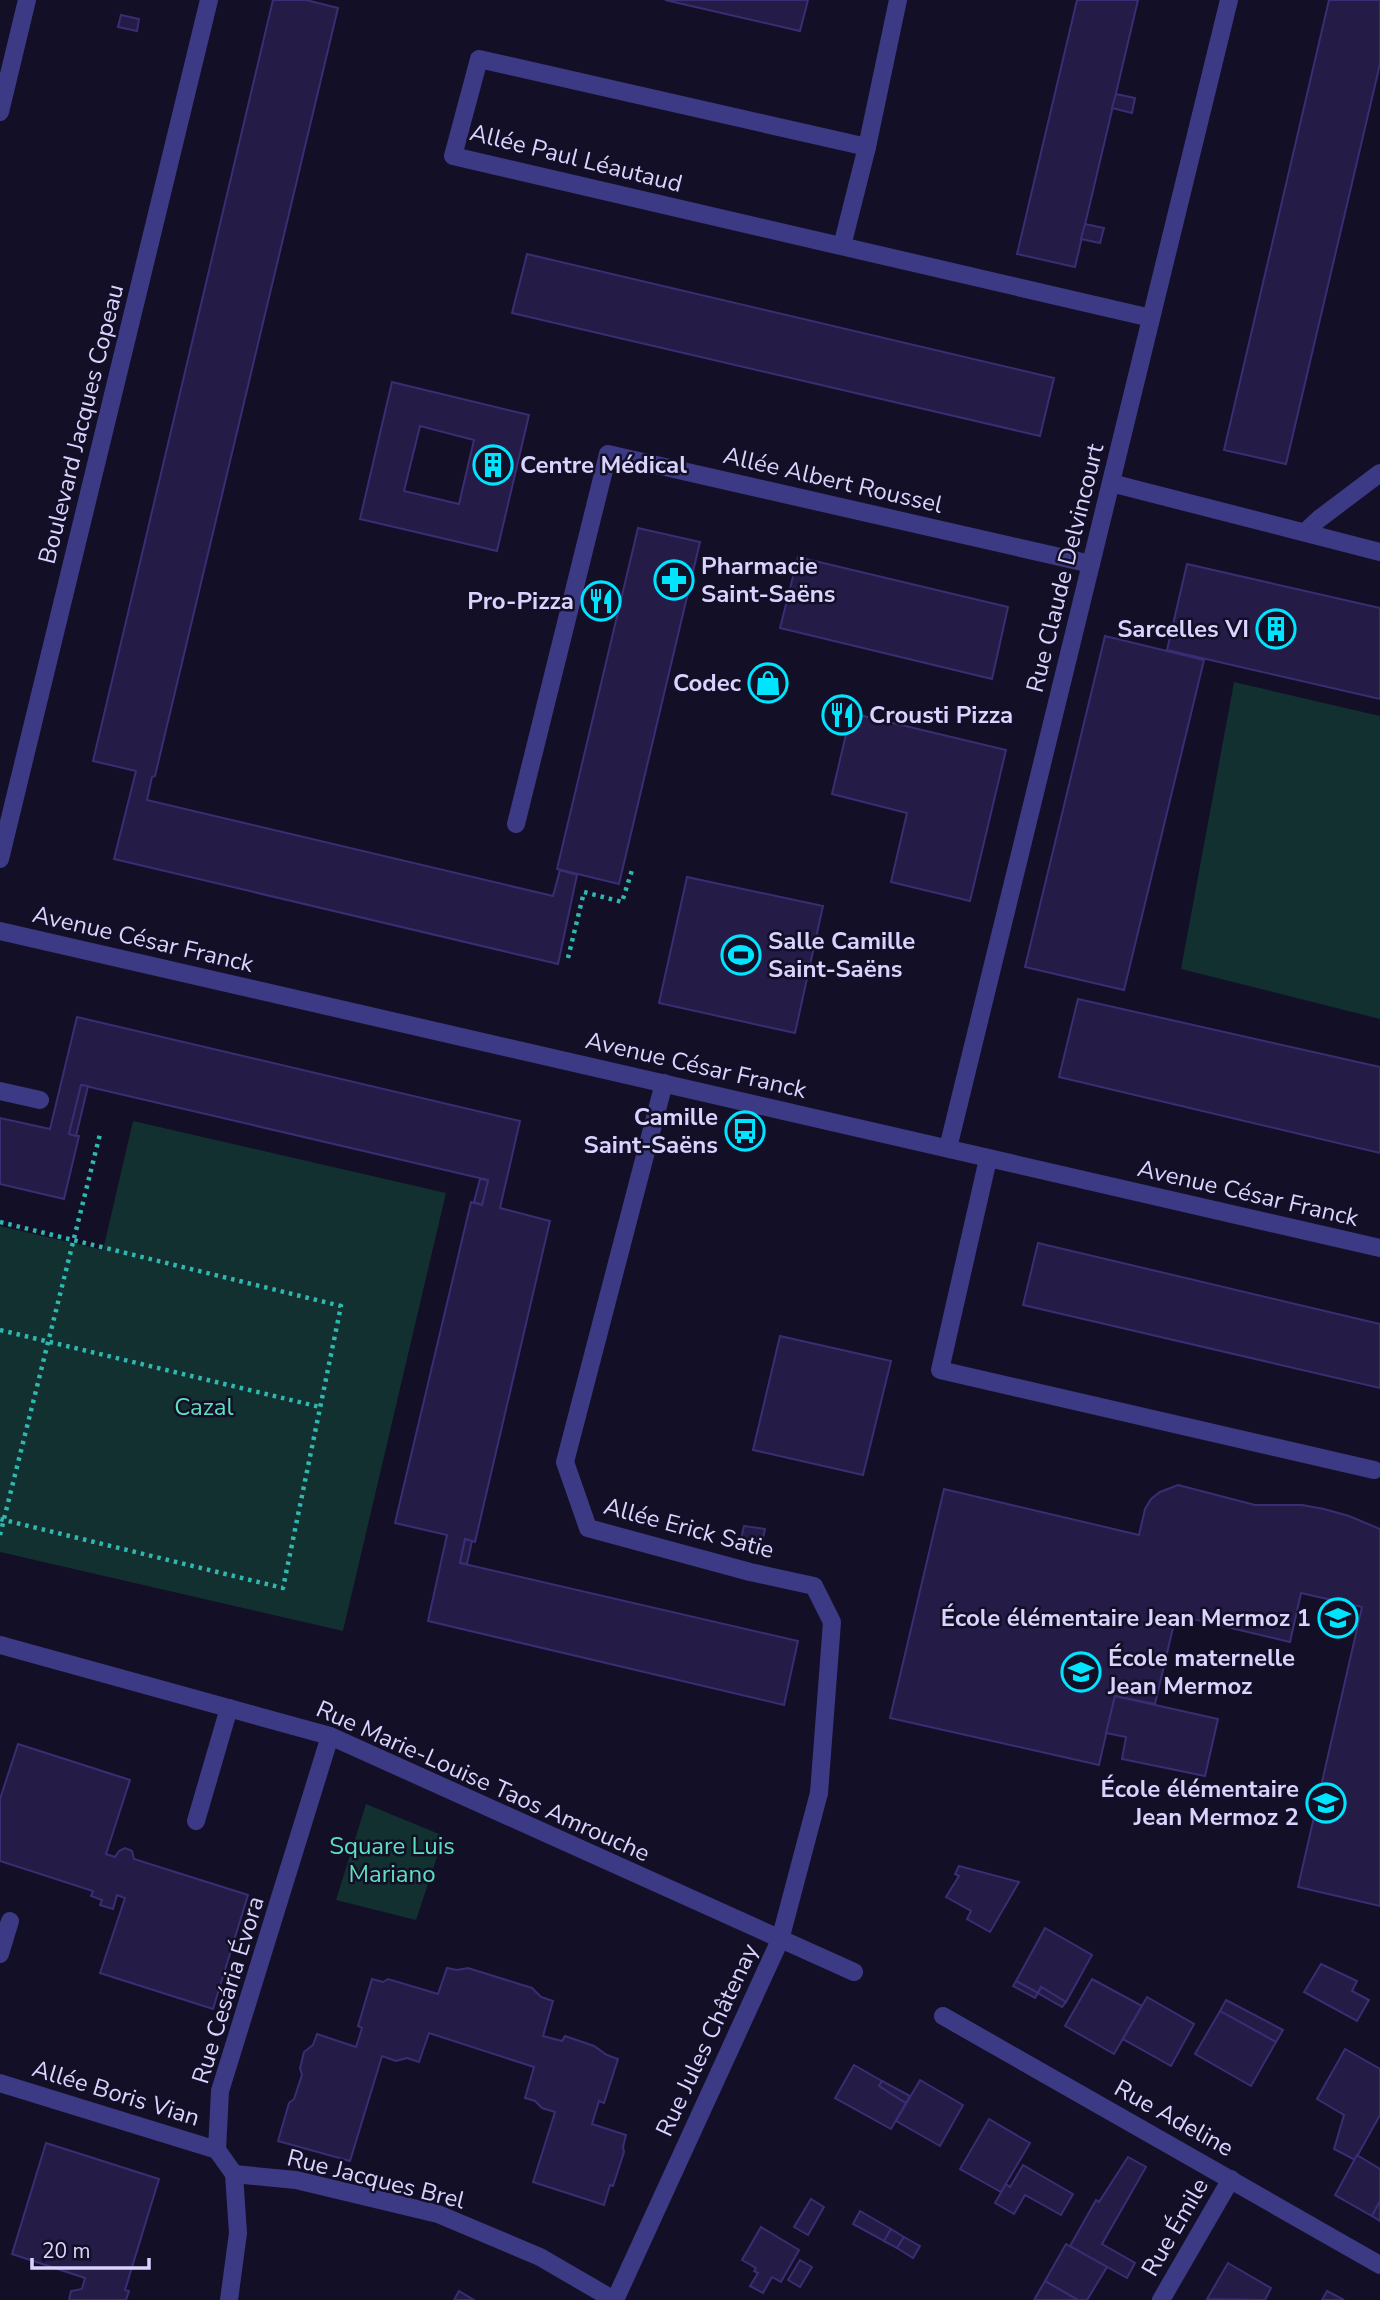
<svg xmlns="http://www.w3.org/2000/svg" width="1380" height="2300" font-family="'Nunito Sans',sans-serif">
  <rect width="100%" height="100%" fill="#130f26"/>
  <g fill="#12302f">
    <path d="M1234,682L1380,716V1019L1181,969Z"/>
    <path d="M133,1121L446,1193L343,1631L0,1552V1226L103,1250Z"/>
    <path d="M366,1804L444,1836L416,1920L336,1900Z"/>
  </g>
  <g fill="#241b47" stroke="#3b2d73" stroke-width="2" fill-rule="evenodd">
    <path d="M273,0H306L338,8L155,776L152,777L147,800L553,896L560,870L577,875L558,964L114,859L136,771L93,761Z"/>
    <path d="M665,0H808L800,31Z"/>
    <path d="M1077,0H1138L1075,267L1017,254Z"/>
    <path d="M1329,0H1380V64L1286,464L1224,450Z"/>
    <path d="M121,15L139,19L137,31L118,27Z"/>
    <path d="M1116,94L1135,98L1132,113L1112,108Z"/>
    <path d="M1085,224L1104,228L1100,243L1081,239Z"/>
    <path d="M527,254L1054,378L1040,436L512,313Z"/>
    <path d="M392,382L529,415L497,551L360,519ZM420,426L474,440L459,504L404,491Z"/>
    <path d="M638,528L700,542L619,884L557,869Z"/>
    <path d="M798,557L1008,607L992,679L780,628Z"/>
    <path d="M1187,564L1380,608V699L1167,650Z"/>
    <path d="M1105,636L1204,660L1124,990L1025,967Z"/>
    <path d="M851,713L1006,750L970,901L891,882L907,813L832,794Z"/>
    <path d="M687,877L823,906L795,1033L659,1003Z"/>
    <path d="M1078,999L1380,1067V1153L1059,1077Z"/>
    <path d="M77,1017L520,1121L500,1208L550,1221L475,1542L465,1539L460,1563L798,1641L784,1705L428,1621L447,1535L395,1523L471,1202L482,1205L488,1180L81,1085L69,1134L79,1136L64,1199L0,1184V1118L50,1129Z"/>
    <path d="M81,1085L88,1086L76,1136L69,1134Z"/>
    <path d="M480,1179L488,1180L482,1205L474,1202Z"/>
    <path d="M1038,1243L1380,1324V1388L1023,1305Z"/>
    <path d="M780,1336L891,1361L863,1475L753,1450Z"/>
    <path d="M1178,1485L1255,1505H1302L1324,1509L1349,1516L1380,1529V1906L1298,1887L1362,1607L1301,1593L1290,1642L1176,1615L1155,1704L1115,1696L1099,1765L890,1718L944,1489L1139,1535L1145,1509L1151,1499L1160,1492Z"/>
    <path d="M744,1526L765,1529L762,1543L741,1539Z"/>
    <path d="M465,1539L472,1541L467,1564L460,1563Z"/>
    <path d="M1115,1696L1218,1719L1205,1776L1122,1759L1126,1737L1106,1733Z"/>
    <path d="M18,1744L130,1780L106,1854L115,1857L119,1851L125,1848L132,1851L134,1859L248,1895L213,2009L100,1973L125,1898L117,1895L113,1909L100,1905L102,1900L91,1896L93,1891L0,1861V1799Z"/>
    <path d="M959,1866L1019,1882L990,1932L967,1919L971,1911L946,1897L959,1876L955,1874Z"/>
    <path d="M1045,1928L1092,1955L1066,2002L1041,1987L1038,1993L1016,1981Z"/>
    <path d="M1321,1964L1357,1981L1352,1991L1369,2000L1357,2021L1304,1992Z"/>
    <path d="M447,1968L457,1970L468,1968L532,1988L541,1997L553,2001L543,2036L562,2041L565,2036L594,2046L607,2055L618,2059L604,2103L599,2101L592,2124L626,2135L623,2147L624,2152L613,2186L610,2185L604,2205L533,2182L555,2112L542,2108L535,2101L525,2098L534,2067L429,2033L419,2062L407,2058L396,2061L382,2056L350,2161L278,2141L289,2103L294,2099L302,2075L300,2068L304,2052L313,2045L317,2034L356,2047L362,2028L358,2026L372,1979L383,1982L388,1979L438,1994Z"/>
    <path d="M1092,1979L1142,2006L1114,2054L1065,2026Z"/>
    <path d="M1016,1981L1038,1993L1035,1998L1013,1986Z"/>
    <path d="M1041,1987L1066,2002L1062,2007L1038,1993Z"/>
    <path d="M1147,1997L1194,2024L1171,2066L1123,2039Z"/>
    <path d="M1226,2000L1283,2030L1276,2042L1220,2011Z"/>
    <path d="M1220,2011L1276,2042L1251,2086L1195,2054Z"/>
    <path d="M1345,2049L1380,2069V2115L1355,2160L1334,2149L1344,2115L1317,2099Z"/>
    <path d="M854,2065L882,2081L879,2086L906,2103L891,2129L835,2098Z"/>
    <path d="M920,2080L963,2105L940,2146L896,2121Z"/>
    <path d="M882,2081L910,2096L906,2103L879,2086Z"/>
    <path d="M989,2119L1030,2143L1001,2192L960,2169Z"/>
    <path d="M46,2143L159,2179L125,2290L129,2291L126,2300H69L71,2291L82,2289L85,2278L12,2254Z"/>
    <path d="M1357,2155L1380,2169V2201L1372,2216L1335,2195Z"/>
    <path d="M1128,2157L1146,2167L1102,2244L1135,2263L1127,2278L1070,2246L1096,2200L1099,2202Z"/>
    <path d="M1023,2165L1073,2194L1061,2215L1025,2195L1014,2214L995,2203L1006,2184L1010,2187Z"/>
    <path d="M811,2199L824,2207L808,2235L794,2227Z"/>
    <path d="M1380,2201V2221L1372,2216Z"/>
    <path d="M860,2211L891,2229L884,2241L853,2224Z"/>
    <path d="M761,2227L799,2250L781,2282L772,2277L763,2293L750,2286L758,2273L754,2271L756,2268L742,2260Z"/>
    <path d="M891,2229L904,2237L897,2248L884,2241Z"/>
    <path d="M904,2237L920,2246L913,2258L897,2248Z"/>
    <path d="M1066,2244L1107,2267L1087,2300H1078L1045,2281Z"/>
    <path d="M800,2260L812,2267L800,2287L788,2280Z"/>
    <path d="M1228,2263L1271,2288L1265,2300L1207,2299Z"/>
    <path d="M1045,2281L1078,2300H1034Z"/>
    <path d="M459,2291L474,2300H454Z"/>
    <path d="M1327,2291L1344,2300H1322Z"/>
  </g>
  <g fill="none" stroke-linecap="round" stroke-linejoin="round">
    <g stroke="#2fb8b0" stroke-width="4.5" stroke-dasharray="3.5 5" stroke-linecap="butt">
      <path d="M568,958L584,892L622,902L633,867"/>
      <path d="M0,1222L341,1306L283,1588L0,1519"/>
      <path d="M0,1330L320,1407"/>
      <path d="M0,1535L100,1134"/>
    </g>
    <g stroke="#3d3a85" stroke-width="18">
      <path d="M1111,483L1380,552"/>
      <path d="M1305,532L1319,519L1380,473"/>
      <path d="M664,1083L565,1462L588,1528L750,1572L814,1586L832,1622L819,1793"/>
      <path d="M0,1091L40,1100"/>
      <path d="M988,1159L940,1370L1374,1470"/>
      <path d="M196,1821L229,1708"/>
      <path d="M0,1954L10,1921"/>
    </g>
    <g stroke="#3d3a85" stroke-width="18">
      <path d="M0,112L27,0"/>
      <path d="M867,147L479,59L453,156L1151,318"/>
      <path d="M842,246L867,147L898,0"/>
      <path d="M516,824L608,454L1091,564"/>
      <path d="M0,859L209,0"/>
      <path d="M0,931L1380,1248"/>
      <path d="M948,1148L1229,0"/>
      <path d="M0,1645L330,1736L854,1972"/>
      <path d="M943,2016L1380,2265"/>
      <path d="M0,2083L217,2150"/>
      <path d="M234,2174L296,2180L438,2214L540,2257L614,2300"/>
      <path d="M229,2300L238,2233L234,2174L217,2150L220,2091L330,1736"/>
      <path d="M615,2300L780,1940L819,1793"/>
      <path d="M1161,2300L1231,2179"/>
    </g>
  </g>
  <defs>
    <g id="building-ring" transform="scale(2.0125)"><circle r="9.5" fill="#130f26" stroke="#00e5ff" stroke-width="1.5"/><path d="M-4-6H4V6H1V3H-1V6H-4ZM-2.5-4.3h1.7v1.8h-1.7ZM.8-4.3h1.7v1.8H.8ZM-2.5-1h1.7V.8h-1.7ZM.8-1h1.7V.8H.8Z" fill="#00e5ff"/></g>
    <g id="pharmacy-ring" transform="scale(2.0125)"><circle r="9.5" fill="#130f26" stroke="#00e5ff" stroke-width="1.5"/><path d="M-2-6h4v4h4v4h-4v4h-4v-4h-4v-4h4Z" fill="#00e5ff"/></g>
    <g id="restaurant-ring" transform="scale(2.0125)"><circle r="9.5" fill="#130f26" stroke="#00e5ff" stroke-width="1.5"/><path d="M-5-6h1v4h1v-4h1v4h1v-4h1v5L-1.5 .5V6h-2V.5L-5-1ZM5-6V6H3V1.5H1.5Q1.5-4 5-6Z" fill="#00e5ff"/></g>
    <g id="shop-ring" transform="scale(2.0125)"><circle r="9.5" fill="#130f26" stroke="#00e5ff" stroke-width="1.5"/><path d="M-5-2.5h2.3a2.7 3.5 0 0 1 5.4 0H5L5.5 6h-11ZM-1.5-2.5h3a1.5 2.3 0 0 0-3 0Z" fill="#00e5ff"/></g>
    <g id="stadium-ring" transform="scale(2.0125)"><circle r="9.5" fill="#130f26" stroke="#00e5ff" stroke-width="1.5"/><path d="M0-5a6.5 5 0 1 0 0 10a6.5 5 0 1 0 0-10ZM-3.5-1.8h7v3.6h-7Z" fill="#00e5ff"/></g>
    <g id="bus-ring" transform="scale(2.0125)"><circle r="9.5" fill="#130f26" stroke="#00e5ff" stroke-width="1.5"/><path d="M-5-6H5V4H4V6H2V4H-2V6H-4V4H-5ZM-3.5-4V0h7V-4ZM-3.5 1.2v1.5H-2V1.2ZM2 1.2v1.5H3.5V1.2Z" fill="#00e5ff"/></g>
    <g id="school-ring" transform="scale(2.0125)"><circle r="9.5" fill="#130f26" stroke="#00e5ff" stroke-width="1.5"/><path d="M0-5L7-2L0 1L-7-2ZM-4 1L0 2.5L4 1V4Q0 6-4 4Z" fill="#00e5ff"/></g>
  </defs>
  <g fill-rule="evenodd">
    <use href="#building-ring" x="493" y="465"/>
    <use href="#pharmacy-ring" x="674" y="580"/>
    <use href="#restaurant-ring" x="601" y="601"/>
    <use href="#building-ring" x="1276" y="629"/>
    <use href="#shop-ring" x="768" y="683"/>
    <use href="#restaurant-ring" x="842" y="715"/>
    <use href="#stadium-ring" x="741" y="955"/>
    <use href="#bus-ring" x="745" y="1131"/>
    <use href="#school-ring" x="1338" y="1618"/>
    <use href="#school-ring" x="1081" y="1672"/>
    <use href="#school-ring" x="1326" y="1803"/>
  </g>
  <g text-anchor="middle" stroke-width="5" stroke-linejoin="round" paint-order="stroke">
    <g font-size="24" fill="#d9d4ff" stroke="#130f26">
      <text transform="translate(576 158) rotate(14)" y="8">Allée Paul Léautaud</text>
      <text transform="translate(81 424) rotate(-76)" y="8">Boulevard Jacques Copeau</text>
      <text transform="translate(833 480) rotate(13)" y="8">Allée Albert Roussel</text>
      <text transform="translate(1065 568) rotate(-76)" y="8">Rue Claude Delvincourt</text>
      <text transform="translate(143 939) rotate(13)" y="8">Avenue César Franck</text>
      <text transform="translate(696 1065) rotate(13)" y="8">Avenue César Franck</text>
      <text transform="translate(1248 1193) rotate(13)" y="8">Avenue César Franck</text>
      <text transform="translate(689 1528) rotate(15)" y="8">Allée Erick Satie</text>
      <text transform="translate(483 1781) rotate(24)" y="8">Rue Marie-Louise Taos Amrouche</text>
      <text transform="translate(228 1990) rotate(-73)" y="8">Rue Cesária Évora</text>
      <text transform="translate(707 2040) rotate(-65)" y="8">Rue Jules Châtenay</text>
      <text transform="translate(116 2093) rotate(17)" y="8">Allée Boris Vian</text>
      <text transform="translate(1174 2118) rotate(29)" y="8">Rue Adeline</text>
      <text transform="translate(376 2179) rotate(14)" y="8">Rue Jacques Brel</text>
      <text transform="translate(1175 2227) rotate(-60)" y="8">Rue Émile</text>
    </g>
    <g font-size="24" font-weight="bold" fill="#d9d4ff" stroke="#130f26" text-anchor="end">
      <text x="520" y="473" text-anchor="start">Centre Médical</text>
      <text x="701" y="574" text-anchor="start">Pharmacie<tspan x="701" dy="28">Saint-Saëns</tspan></text>
      <text x="574" y="609">Pro-Pizza</text>
      <text x="1249" y="637">Sarcelles VI</text>
      <text x="741" y="691">Codec</text>
      <text x="869" y="723" text-anchor="start">Crousti Pizza</text>
      <text x="768" y="949" text-anchor="start">Salle Camille<tspan x="768" dy="28">Saint-Saëns</tspan></text>
      <text x="718" y="1125">Camille<tspan x="718" dy="28">Saint-Saëns</tspan></text>
      <text x="1311" y="1626">École élémentaire Jean Mermoz 1</text>
      <text x="1108" y="1666" text-anchor="start">École maternelle<tspan x="1108" dy="28">Jean Mermoz</tspan></text>
      <text x="1299" y="1797">École élémentaire<tspan x="1299" dy="28">Jean Mermoz 2</tspan></text>
    </g>
    <g font-size="24" fill="#5fe0c0" stroke="#130f26">
      <text x="204" y="1415">Cazal</text>
      <text x="392" y="1854">Square Luis<tspan x="392" dy="28">Mariano</tspan></text>
    </g>
  </g>
  <path d="M32 2258v10h117v-10" fill="none" stroke="#d9d4ff" stroke-width="3.5"/>
  <text x="42" y="2258" font-size="21" fill="#d9d4ff" stroke="#130f26" stroke-width="5" paint-order="stroke">20 m</text>
</svg>
